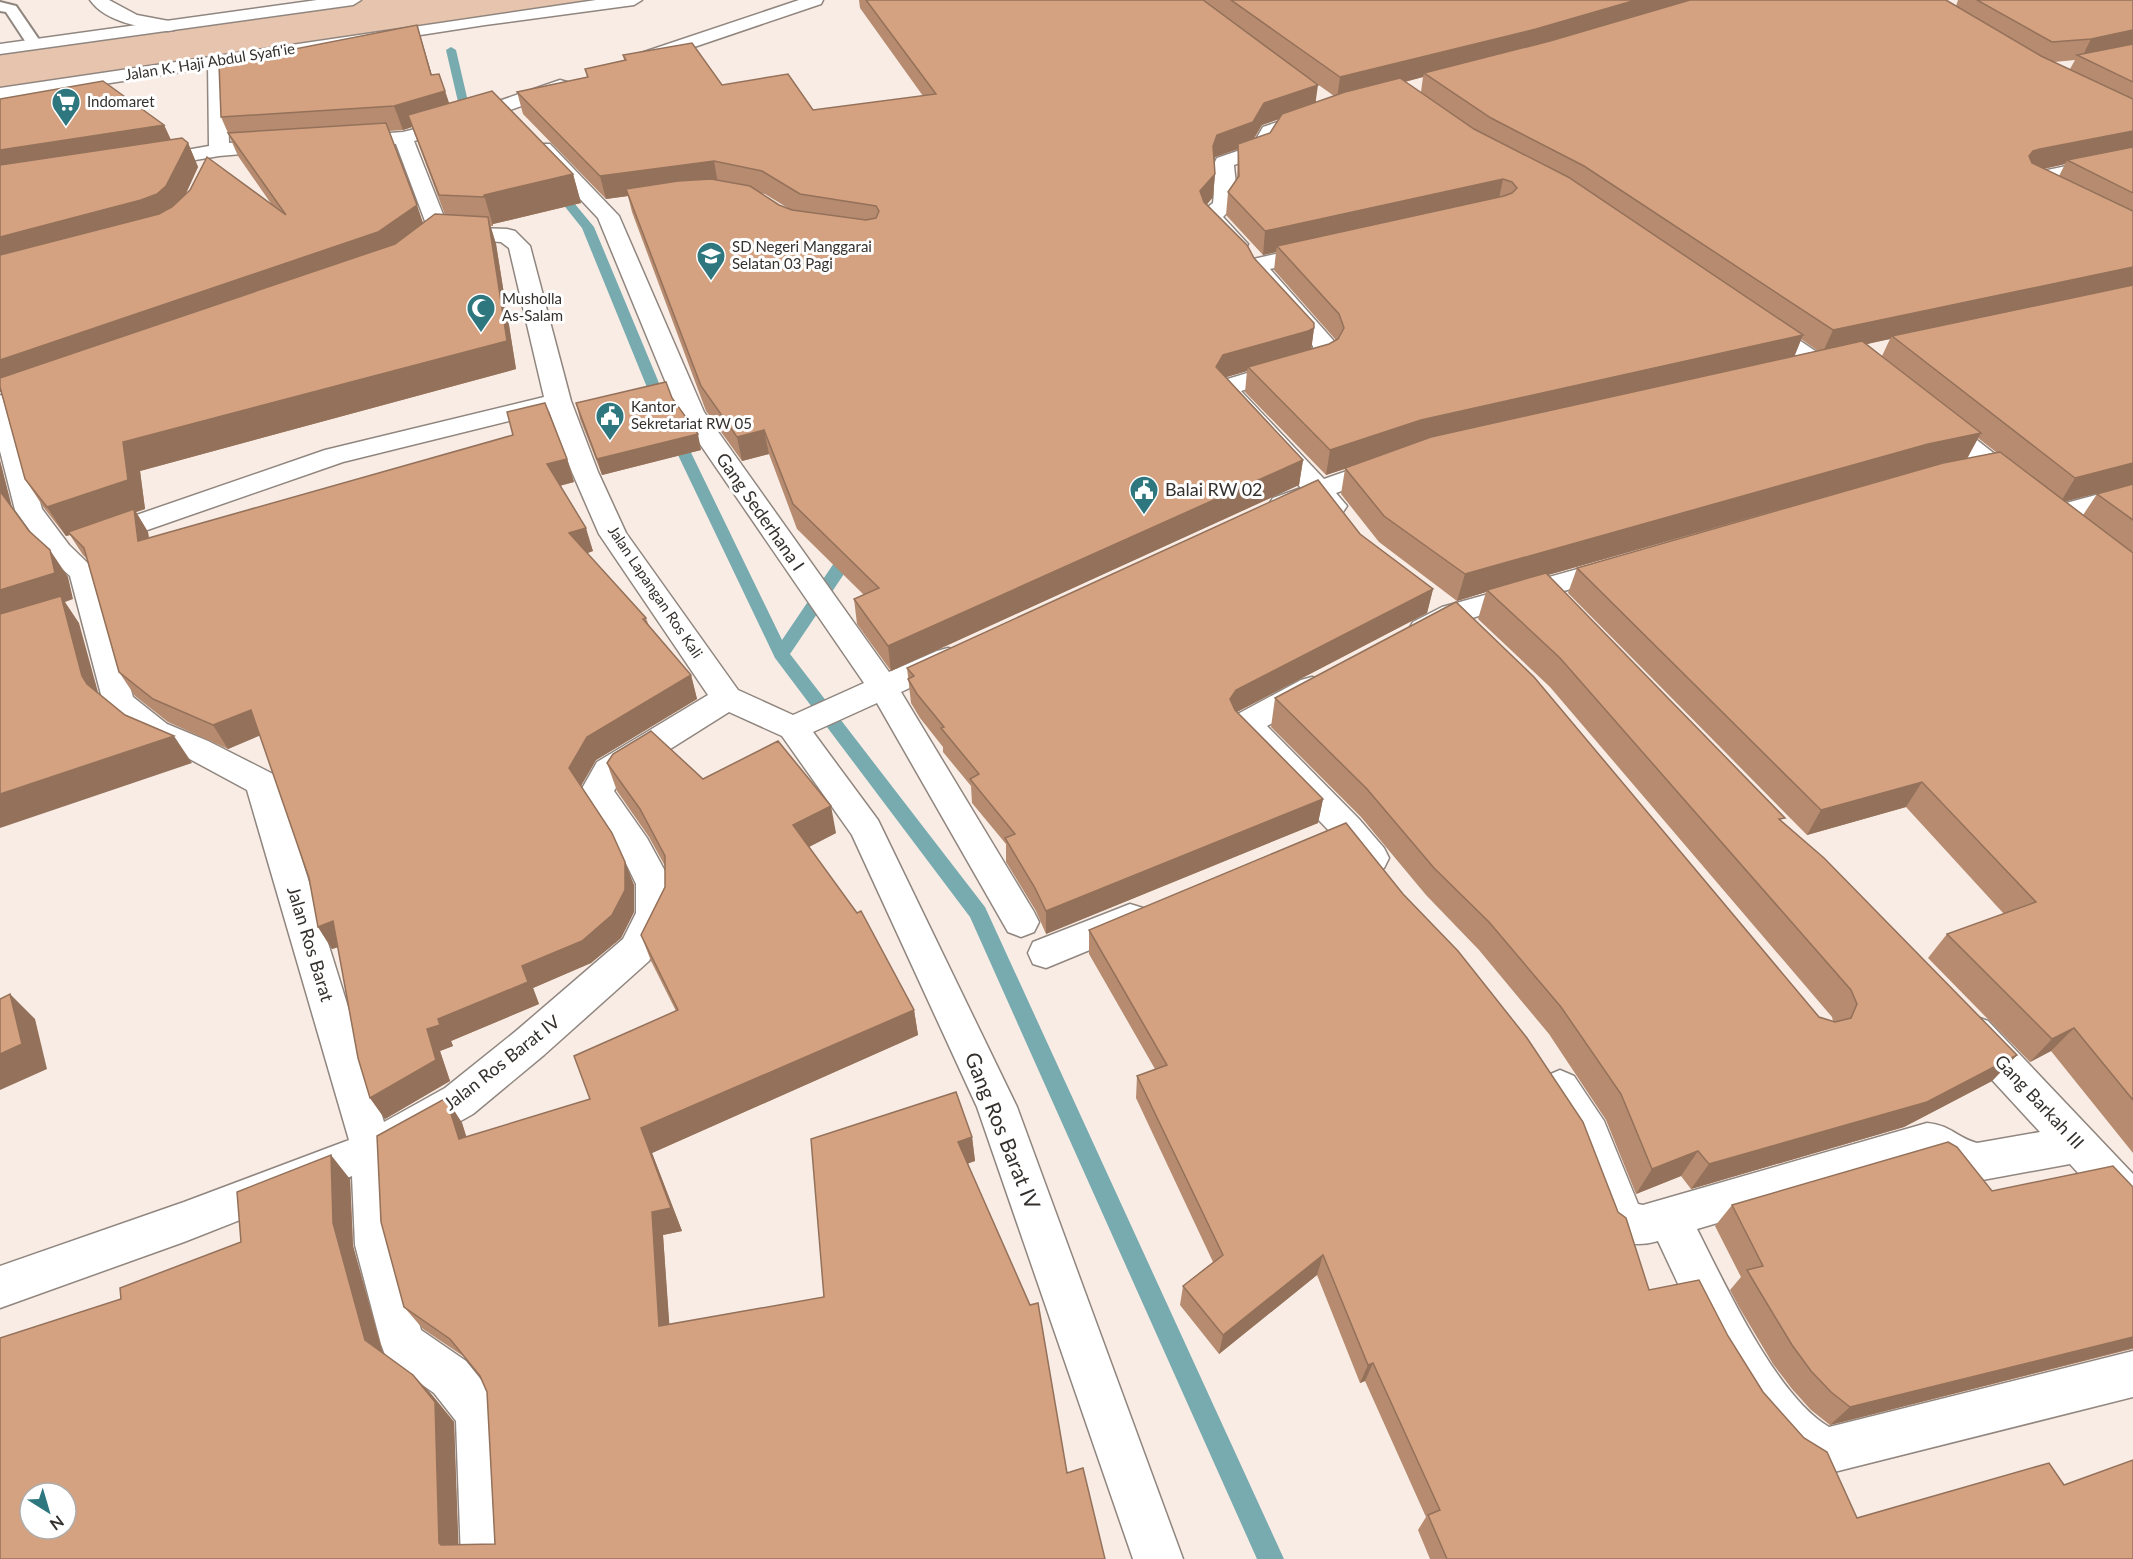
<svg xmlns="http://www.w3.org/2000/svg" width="2133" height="1559" font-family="Lato,sans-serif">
  <rect width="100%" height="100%" fill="#f8ece5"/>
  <path fill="#e7c4ad" d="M353,0H631L0,94V49Z"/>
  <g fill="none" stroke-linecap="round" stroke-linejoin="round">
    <g fill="#78abaf" fill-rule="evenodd">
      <path d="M451,47L456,50L469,106L464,109L459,106L446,50Z"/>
      <path d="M556,185L560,186L594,227L669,407L667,410H657L655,407L582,228L550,188Z"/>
      <path d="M674,428L681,432L782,640L834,563L849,550H859L862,553L846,571L790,654L985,907L1284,1559H1257L970,917L775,658L667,432Z"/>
    </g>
    <g stroke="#90867f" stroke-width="4">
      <path id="lane" d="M0,2L16,6L42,44L39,47H29L6,12L0,11Z"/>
    </g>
    <g stroke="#90867f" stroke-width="3">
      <g id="street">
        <path d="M799,0H823L821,4L644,64H632L629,60L632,56Z"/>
        <path d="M217,57L223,58L226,62L229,143L278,140L285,142L288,146L285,150L219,156L148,168L141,166L138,162L141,158L209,146L208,62L211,58Z"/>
        <path d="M560,80L567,82L569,86L567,90L436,136L414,141L448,227L507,229L515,231L530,246L571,401L598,472L626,533L738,690L793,715L864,683L678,412L598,218L536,152L533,148L536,144H550L619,216L704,412L889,672L937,651L948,648L959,651L963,658L959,665L901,692L1034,912L1039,922L1034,932L1021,937L1008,932L877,703L813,732L878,820L1017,1107L1183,1559H1133L977,1107L852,835L782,736L729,712L621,780L614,791L647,838L672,884V913L649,961L544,1055L473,1114L393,1159L397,1245L421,1330L466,1361L495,1397L502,1413L511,1559H461L456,1421L434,1393L387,1360L381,1344L355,1245L352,1176L184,1242L0,1308V1266L184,1202L349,1140L247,790L186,757L145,740L108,710L103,702L70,576L49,557L15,510L0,451V395L9,398L13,403L42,509L69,545L97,572L133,697L167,724L208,741L273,774L278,783L384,1122L445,1088L516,1031L623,939L636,913V884L622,855L580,792L597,762L708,695L599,534L572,472L549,411L343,462L110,543L100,546L90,543L86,537L90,531L325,450L544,397L509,248L501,242L431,237L396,144L348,148L341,146L338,142L341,138L348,136L403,132L423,127Z"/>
        <path d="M1313,110L1320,112L1323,116L1320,120L1278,135L1267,154L1234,165C1236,190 1241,199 1223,217L1248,244L1245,249C1227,253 1211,232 1201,218L1205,209L1213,203C1215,191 1211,166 1217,158L1252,146L1263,127Z"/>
        <path d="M2133,152V164L2029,186L2022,184L2019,180L2022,176L2029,174Z"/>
        <path d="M1319,244L1327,246L1330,251L1327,256L1270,269L1333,340L1338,352L1332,363L1241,391L1324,479L1384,458L1393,460L1397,466L1393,472L1336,493L1347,506L1343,512C1329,516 1323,512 1314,502L1283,512L1273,510L1269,504L1273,498L1301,488L1216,391L1221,381L1313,353V346L1253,280L1246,265L1249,260Z"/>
        <path d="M1760,317L1768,319L1827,359L1830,364L1827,369L1818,371L1809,369L1752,329L1748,324L1752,319Z"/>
        <path d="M1936,412L1945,415L2024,477L2028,483L2024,489L2015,491L2006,489L1927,425L1923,420L1927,415Z"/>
        <path d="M2133,485V502L2054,524L2044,521L2040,515L2044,509Z"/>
        <path d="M1617,558L1627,560L1631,567L1627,574C1574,589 1515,602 1464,621C1446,627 1434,642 1413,636L1409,629L1413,622L1442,607Z"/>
        <path d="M1312,677L1323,680L1328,688L1323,696L1267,726L1359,819L1384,848L1389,858L1384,868L1372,872L1360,868L1335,837L1234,732L1229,724L1234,716L1301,680Z"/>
        <path d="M1130,904L1143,908L1148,918L1143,928L1046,968L1033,964L1028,953L1033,942Z"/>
        <path d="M1974,1016L1988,1021L2133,1174V1223L2118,1217L2070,1164L1977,1181L1943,1170L1927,1161L1697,1229C1725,1284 1776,1396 1829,1427L2133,1351V1397L1826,1474C1812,1469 1797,1463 1786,1453C1729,1403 1690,1308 1658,1241C1641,1246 1621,1246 1607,1232L1573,1143L1540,1088L1546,1076L1560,1070L1574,1076L1604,1121L1638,1204L1643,1205L1927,1123C1951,1125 1957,1138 1977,1143L2040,1132L1960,1045L1955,1033L1960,1021Z"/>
      </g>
    </g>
    <g stroke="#90867f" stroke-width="3">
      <path id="secondary" d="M90,0H109L137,15L174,22L177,26L174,30L168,31C142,27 106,23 90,0Z"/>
    </g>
    <g stroke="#90867f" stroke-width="3">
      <g id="primary">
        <path d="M317,0H361L353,5L0,54V44Z"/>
        <path d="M596,0H642L634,5L485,25L0,100V88Z"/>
        <path d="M802,0H820V1L812,6L804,4Z"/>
      </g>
    </g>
    <use href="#lane" fill="#fff" fill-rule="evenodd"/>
    <use href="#street" fill="#fff" fill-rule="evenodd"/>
    <use href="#secondary" fill="#fff" fill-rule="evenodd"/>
    <use href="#primary" fill="#fff" fill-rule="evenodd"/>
  </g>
  <g fill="#b68b6f" fill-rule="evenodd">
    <path d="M859,0H1946L1956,6L1958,0H2133V484L2065,501L2083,515L2097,494L2133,484V1153L2051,1051L2030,1062L1928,958L1947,934L2004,914L1906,807L1807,835L1568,593L1577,568L1925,469L1548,575L1782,822L2017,1055L1992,1081L1904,1127L1691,1189L1681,1176L1636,1194L1606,1120L1549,1034L1479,950L1426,895L1361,817L1271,727L1275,698L1819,1017L1833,1021L1832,1017L1550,687L1478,619L1486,592L1457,601L1379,542L1341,494L1345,469L1326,475L1245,392L1247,371L1226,377L1303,460L1299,485L891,671L857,624L854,599L864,595L797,529L769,454L742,461L706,411L632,212L628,196L606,199L523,114L517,92L587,77L585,69L624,60L623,55L722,85L813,110L923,96L860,8ZM2075,60L2070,69L2054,62ZM1423,77L1421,92L1405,82ZM1309,78L1334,96L1316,102ZM1279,119L1270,133L1254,139L1262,125ZM1238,149L1237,180L1228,192L1226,215L1263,255L1276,252L1274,270L1335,339V341L1329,344L1311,349L1314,328L1207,204L1213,197L1215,174L1214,160L1215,157ZM2065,164L2059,176L2044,169ZM760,193L765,194L791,210L779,205ZM1801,339L1818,351L1794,356ZM1890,339L1882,356L1867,344L1875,342ZM1978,438L1996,452L1967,459Z"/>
    <path d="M417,25L432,75L445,91L449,103L573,174L581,203L493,224V226H490L496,244L516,369L140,471L145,509L136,512L148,532L149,538L567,459L574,482L560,486L593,551L587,553L646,618L649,626L691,675L697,699L596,760L581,786L634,885V912L621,938L591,963L533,988L539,1004L451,1041L453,1046L440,1051L450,1081L385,1119L370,1098L338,947L332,949L318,927L309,878L260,735L228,749L168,722L135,696L119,672L87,559L83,555L70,535L66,536L44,508L25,479L1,392H0V99L164,125L171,140L188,143L198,167L186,193L272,205L238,156L221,117ZM412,127L445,215L423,223L389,131L403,130Z"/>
    <path d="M672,398L701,450L602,475L580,419L576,403Z"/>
    <path d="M1360,534L1433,589L1427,613L1237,712L1323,799L1318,823L1046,934L1036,911L1006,862V844L972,803L971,786L943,752V747L920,718L911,703L907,668Z"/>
    <path d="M607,763L703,779L836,833L809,847L914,1010L918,1035L652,1153L682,1231L663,1235L669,1325L824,1297L972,1137L975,1161L968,1163L1067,1473L1105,1559H0L121,1299L241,1242L350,1179L353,1246L383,1353L413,1375L432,1395L454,1422L458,1545L495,1544L487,1392L480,1376L466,1358L423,1329L404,1307L446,1098L462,1123L466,1137L590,1099L676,1011L651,961L641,935L665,887V866L649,837L617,791Z"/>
    <path d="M1089,930L1649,1290L1728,1336L1763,1392L1857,1518L2064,1485L2133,1559H1430L1418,1530L1426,1517L1365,1381L1360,1383L1317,1275L1219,1354L1180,1305L1183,1286L1213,1262L1136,1098L1137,1076L1155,1069L1089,954Z"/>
    <path d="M2133,1187V1350L2132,1349L1830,1425L1811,1410L1792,1389L1773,1364L1739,1307L1730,1290L1741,1277L1715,1226L1732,1205L1992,1191Z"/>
  </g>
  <g fill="#94715a">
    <path d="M1636,0H1699L1531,50L1424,73L1423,77L1337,99L1340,77Z"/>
    <path d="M417,25L437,93L445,91L453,115H408L412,127L403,130L394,106L431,75Z"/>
    <path d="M2133,30V48L2082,57L2091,39Z"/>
    <path d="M1318,85L1315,106L1262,125L1250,144H1238V149L1215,157L1212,168L1213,146L1217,135L1264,103Z"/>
    <path d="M164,125L175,149L0,176V150Z"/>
    <path d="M2133,131V151L2067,160L2065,164L2029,172V156L2033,151Z"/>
    <path d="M188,143L198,167L178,211L0,266V237Z"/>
    <path d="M714,161L718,184L626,189L628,196L606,199L600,176Z"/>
    <path d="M573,174L581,203L493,224V226L484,195Z"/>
    <path d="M1215,174L1213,197L1199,214L1200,191Z"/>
    <path d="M1503,179L1498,203L1277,246L1276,252L1263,255L1265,231Z"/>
    <path d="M417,205L425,229L387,257L0,392V360Z"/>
    <path d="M488,217L496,244L516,369L140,471L145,509L136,512L148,532L152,565L68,532L70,535L66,536L47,507L123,442Z"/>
    <path d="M2133,267V288L1892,336L1890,339L1822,354L1833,330Z"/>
    <path d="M1314,328L1311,352L1248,367L1247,371L1220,379L1216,367L1223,355Z"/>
    <path d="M1803,335L1793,360L1416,445L1326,475L1330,450L1421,420Z"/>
    <path d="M764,430L769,454L742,461L737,437Z"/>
    <path d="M1981,433L1966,460L1914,471L1488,592L1487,590L1486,592L1457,601L1465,574L1928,444Z"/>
    <path d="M698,434L701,450L602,475L597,459Z"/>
    <path d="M567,459L574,482L554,487L547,464Z"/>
    <path d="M0,460L13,511L0,492Z"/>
    <path d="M1303,460L1299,485L891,671L888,646Z"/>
    <path d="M2133,463V484L2060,503L2075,478Z"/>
    <path d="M586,528L593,551L577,557L569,533Z"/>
    <path d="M50,550L68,577L73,599L65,602L79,623L101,703L0,623V590Z"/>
    <path d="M1433,589L1427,613L1233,714L1230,699L1236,690Z"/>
    <path d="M691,675L697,699L596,760L578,791L569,768L587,737Z"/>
    <path d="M251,710L266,733L228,749L213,725Z"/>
    <path d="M174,736L192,763L0,828V794Z"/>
    <path d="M1922,782L1906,807L1807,835L1821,810Z"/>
    <path d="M1323,799L1318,823L1046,934V911Z"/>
    <path d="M831,806L836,833L799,852L793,825Z"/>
    <path d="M625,862L634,885V912L621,938L591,963L533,988L539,1004L451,1041L453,1046L440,1051L450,1081L385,1119L370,1098L427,1029L438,1019L522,966Z"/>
    <path d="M333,921L348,944L332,949L318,927Z"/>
    <path d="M10,994L35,1019L47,1069L0,1090V1054Z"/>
    <path d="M914,1010L918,1035L652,1153L682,1231L663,1235L671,1347L659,1326L641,1128Z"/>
    <path d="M2074,1028L2051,1051L2030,1062L2052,1039Z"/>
    <path d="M2017,1055L1992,1081L1904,1127L1691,1189L1709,1164Z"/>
    <path d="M446,1098L462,1123L475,1163L459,1139Z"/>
    <path d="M972,1137L975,1161L961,1166L958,1142Z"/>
    <path d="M1698,1151L1681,1176L1636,1194L1652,1169Z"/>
    <path d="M331,1155L350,1179L353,1246L385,1361L365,1340L333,1223Z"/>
    <path d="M1323,1255L1317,1275L1219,1354L1223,1335Z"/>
    <path d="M2133,1337V1348L1830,1425L1850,1407Z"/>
    <path d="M1373,1363L1365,1381L1360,1383L1368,1365Z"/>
    <path d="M413,1375L432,1395L454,1422L459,1559L439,1543Z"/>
  </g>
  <g fill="#d4a281" stroke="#94715a" stroke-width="1.5" fill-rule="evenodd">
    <path d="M866,0H1203L1318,85L1264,103L1253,122L1217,135L1213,146L1215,174L1200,191L1204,202L1247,245L1254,258L1314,323V328L1308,331L1223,355L1216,367L1303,460L888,646L854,599L879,588L793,504L764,430L737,437L701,386L626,189L678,181L711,179L750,186L779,205L792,210L866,220L876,218L879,211L876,206L800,194L762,171L714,161L600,176L517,92L588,77L585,69L626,60L623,55L692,43L722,85L788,74L813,110L936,94Z"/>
    <path d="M1231,0H1636L1536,29L1340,77Z"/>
    <path d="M1690,0H1946L2041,56L2133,99V131L2040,149L2033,151L2029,156L2032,163L2133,211V267L1833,330L1584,166L1491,118L1424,73L1550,41Z"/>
    <path d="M1977,0H2133V30L2091,39L2052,42Z"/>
    <path d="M417,25L431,75L439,74L445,91L394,106L221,117L219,64Z"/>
    <path d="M2133,44V82L2077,55Z"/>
    <path d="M1400,78L1474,129L1568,177L1803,335L1421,420L1330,450L1248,367L1329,344L1338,339L1344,328L1339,314L1277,246L1504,196L1512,193L1517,188L1512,182L1503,179L1265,231L1228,192L1239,176L1238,144L1270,133L1282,114L1345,92Z"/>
    <path d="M103,81L164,125L0,150V99Z"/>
    <path d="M492,91L573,174L484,195V197L439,195L408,115Z"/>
    <path d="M386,123L417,205L378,232L0,360V255L159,214L172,207L190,190L207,157L286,215L228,133Z"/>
    <path d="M182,138L188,143L166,186L157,194L141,200L0,237V165Z"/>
    <path d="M2133,147V193L2067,160Z"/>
    <path d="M435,214L488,217L507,341L123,442L128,480L47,507L25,479L0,387V378L395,244Z"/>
    <path d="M2133,285V463L2075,478L1892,336Z"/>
    <path d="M1862,341L1981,433L1928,444L1465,574L1384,516L1345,468L1431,437Z"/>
    <path d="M666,382L672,398L698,434L597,459L576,403Z"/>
    <path d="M545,403L567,459L547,464L586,528L569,533L646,618L643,619L691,675L587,737L569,768L612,833L625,862V890L612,915L582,941L522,966L528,982L438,1019L440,1025L427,1029L436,1060L370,1098L358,1058L333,921L318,927L309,878L251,710L213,725L153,699L119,672L84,548L68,532L134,509L138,541L513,435L507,412Z"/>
    <path d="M2000,452L2133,553V1100L2074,1028L2052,1039L1947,934L2036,902L1922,782L1821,810L1577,568L1943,463Z"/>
    <path d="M1318,480L1360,534L1433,589L1236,690L1230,699L1235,710L1323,799L1046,911L1035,888L1005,838L1015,834L970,779L979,774L941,728L944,727L917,694L908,679L914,676L907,668Z"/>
    <path d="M2133,484V520L2097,494Z"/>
    <path d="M0,491L29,531L50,550L55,573L0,590Z"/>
    <path d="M1546,573L1785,818L1779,819L1824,858L2017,1055L1927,1102L1709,1164L1698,1151L1652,1169L1621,1094L1561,1007L1489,922L1434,868L1367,789L1275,698L1456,602L1534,677L1819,1017L1835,1022L1851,1018L1857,1004L1851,990L1560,658L1487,590Z"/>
    <path d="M61,596L82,676L87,684L125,715L174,736L0,794V614Z"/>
    <path d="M651,731L703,779L778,741L831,806L793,825L857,913L861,911L914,1010L641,1128L671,1208L652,1212L659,1326L824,1297L811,1139L956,1092L972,1137L958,1142L1030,1305L1038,1303L1067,1473L1083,1468L1105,1559H0V1338L121,1299L120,1288L241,1242L237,1192L331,1155L333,1223L365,1340L413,1375L435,1402L439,1543L441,1545L495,1544L487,1392L480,1376L450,1339L404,1307L381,1222L377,1136L446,1098L459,1139L590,1099L574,1056L678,1010L641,935L665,887V856L640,809L607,763L613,754ZM30,1493H66V1529H30Z"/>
    <path d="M1346,823L1403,894L1458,951L1527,1038L1583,1122L1618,1212L1626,1218L1649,1290L1699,1280L1728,1336L1763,1392L1804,1438L1827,1452L1857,1518L2049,1463L2064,1485L2133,1460V1559H1447L1428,1515L1440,1510L1373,1363L1368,1365L1323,1255L1223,1335L1183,1286L1223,1255L1137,1076L1167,1065L1089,930Z"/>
    <path d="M10,994L22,1044L0,1054V999Z"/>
    <path d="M1948,1142L1957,1147L1992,1191L2113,1166L2133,1187V1337L1850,1407L1831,1392L1811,1371L1792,1345L1757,1287L1747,1270L1763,1266L1732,1205Z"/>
  </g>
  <defs>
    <g id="supermarket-pin" transform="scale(1.5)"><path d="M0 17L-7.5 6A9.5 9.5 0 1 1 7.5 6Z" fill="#2e777e" stroke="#fff"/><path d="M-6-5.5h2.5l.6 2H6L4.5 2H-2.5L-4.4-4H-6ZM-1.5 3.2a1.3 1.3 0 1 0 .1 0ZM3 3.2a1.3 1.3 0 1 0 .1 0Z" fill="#fff"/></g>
    <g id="school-pin" transform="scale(1.5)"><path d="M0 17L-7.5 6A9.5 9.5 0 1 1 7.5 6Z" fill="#2e777e" stroke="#fff"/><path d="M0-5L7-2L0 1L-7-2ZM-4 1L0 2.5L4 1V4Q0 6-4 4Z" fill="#fff"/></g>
    <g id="mosque-pin" transform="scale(1.5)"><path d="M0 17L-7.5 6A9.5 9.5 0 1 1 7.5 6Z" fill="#2e777e" stroke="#fff"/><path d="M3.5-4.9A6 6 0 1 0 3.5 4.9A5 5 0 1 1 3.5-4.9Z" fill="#fff"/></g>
    <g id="civic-pin" transform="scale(1.5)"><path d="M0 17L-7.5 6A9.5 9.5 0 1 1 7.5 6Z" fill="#2e777e" stroke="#fff"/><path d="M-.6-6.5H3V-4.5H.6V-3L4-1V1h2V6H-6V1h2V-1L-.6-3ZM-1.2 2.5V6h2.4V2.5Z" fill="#fff"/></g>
  </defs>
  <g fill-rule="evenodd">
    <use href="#supermarket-pin" x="66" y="102"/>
    <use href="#school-pin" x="711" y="256"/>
    <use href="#mosque-pin" x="481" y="308"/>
    <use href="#civic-pin" x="610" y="416"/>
    <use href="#civic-pin" x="1144" y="490"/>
  </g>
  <g text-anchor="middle" stroke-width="6" stroke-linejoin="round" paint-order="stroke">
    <g font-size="15" fill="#34302d" stroke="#fff">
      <text transform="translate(210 62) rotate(-9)" y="5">Jalan K. Haji Abdul Syafi'ie</text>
      <text transform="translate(655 592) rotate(56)" y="5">Jalan Lapangan Ros Kali</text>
    </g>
    <g font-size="15" fill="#34302d" stroke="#fff" text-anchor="start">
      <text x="87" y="107">Indomaret</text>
      <text x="732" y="252">SD Negeri Manggarai<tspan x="732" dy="17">Selatan 03 Pagi</tspan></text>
      <text x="502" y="304">Musholla<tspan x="502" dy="17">As-Salam</tspan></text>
      <text x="631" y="412">Kantor<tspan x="631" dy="17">Sekretariat RW 05</tspan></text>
    </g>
    <g font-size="18" fill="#34302d" stroke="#fff" text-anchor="start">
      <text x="1165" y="496">Balai RW 02</text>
    </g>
    <g font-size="18" fill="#34302d" stroke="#fff">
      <text transform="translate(760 512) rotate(55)" y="6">Gang Sederhana I</text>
      <text transform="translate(310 944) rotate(73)" y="6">Jalan Ros Barat</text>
      <text transform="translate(502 1063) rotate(-38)" y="6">Jalan Ros Barat IV</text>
      <text transform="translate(2039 1102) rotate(47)" y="6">Gang Barkah III</text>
    </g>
    <g font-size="21" fill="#34302d" stroke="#fff">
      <text transform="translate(1002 1131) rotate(68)" y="7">Gang Ros Barat IV</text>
    </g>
  </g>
  <g transform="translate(48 1511) rotate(143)"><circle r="28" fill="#ffffff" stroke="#aeacab" stroke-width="1.5"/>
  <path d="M0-4.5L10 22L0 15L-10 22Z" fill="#2e777e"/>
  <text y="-9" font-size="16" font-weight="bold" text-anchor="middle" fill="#34302d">N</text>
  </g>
</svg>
